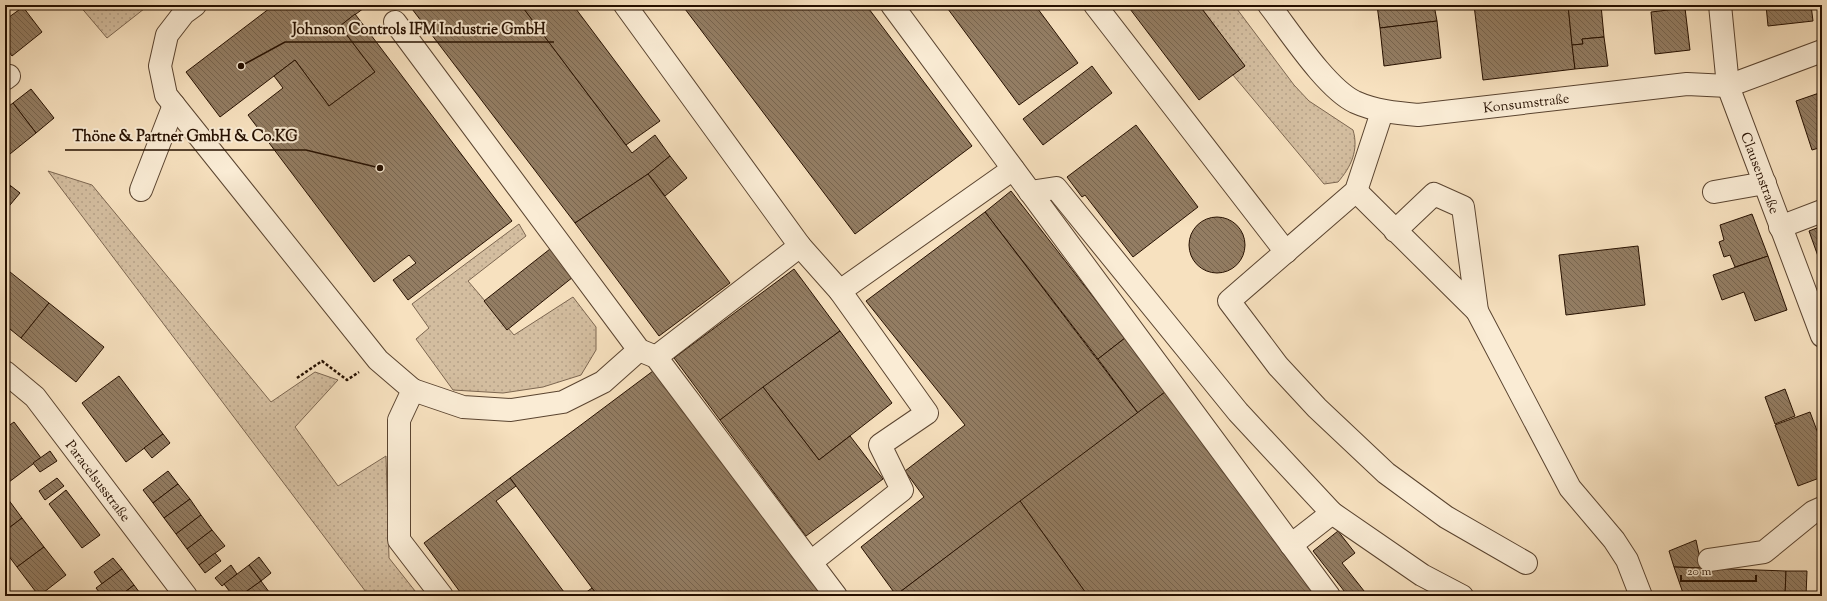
<svg xmlns="http://www.w3.org/2000/svg" width="1827" height="601" font-family="'Sorts Mill Goudy',serif">
  <defs>
    <pattern id="green-dots" width="8" height="8" patternUnits="userSpaceOnUse"><rect width="8" height="8" fill="#d3bd9f"/><path d="M2 2h.1M6 6h.1" fill="none" stroke="#b5a187" stroke-width="1.8" stroke-linecap="round"/></pattern>
    <pattern id="building-back-hatch" width="6" height="6" patternUnits="userSpaceOnUse"><rect width="6" height="6" fill="#937d63"/><path d="M-1 5l2 2M0 0l6 6M5-1l2 2" fill="none" stroke="#78654f"/></pattern>
  </defs>
  <rect width="100%" height="100%" fill="#f7e1bf"/>
  <filter id="stains"><feTurbulence type="fractalNoise" baseFrequency=".005" numOctaves="4"/><feColorMatrix values="0 0 0 0 .2 0 0 0 0 .09 0 0 0 0 .02 0 0 0 .5 -.17"/></filter>
  <radialGradient id="worn" r=".72"><stop offset=".6" stop-color="#630" stop-opacity="0"/><stop offset="1" stop-color="#630" stop-opacity=".3"/></radialGradient>
  <g fill="url(#green-dots)" stroke="#7c6650">
    <path d="M79,5H149L107,38Z"/>
    <path d="M1199,5H1234L1294,85L1309,101L1353,130C1359,150 1351,167 1338,182L1324,184L1233,75L1245,66Z"/>
    <path d="M48,171L92,185L271,402L315,372L338,380L295,427L338,486L386,456L389,558L419,596H369Z"/>
    <path d="M519,224L526,236L468,281L514,335L573,297L596,327V350L581,375L543,387L503,393L453,390L416,339L429,328L412,304Z"/>
  </g>
  <g fill="url(#building-back-hatch)" stroke="#261000">
    <path d="M274,5H368L340,26L375,72L329,106L295,60L220,117L186,72Z"/>
    <path d="M409,5H521L632,153L655,135L670,156L648,174L575,223Z"/>
    <path d="M521,5H573L660,121L626,145Z"/>
    <path d="M682,5H866L972,146L855,234Z"/>
    <path d="M945,5H1035L1078,63L1019,105Z"/>
    <path d="M1127,5H1199L1245,66L1199,100Z"/>
    <path d="M1377,5H1434L1437,21L1380,28Z"/>
    <path d="M1474,5H1568L1575,69L1483,80Z"/>
    <path d="M1568,5H1601L1604,37L1582,39L1583,44L1572,45Z"/>
    <path d="M1766,5H1811L1813,21L1768,26Z"/>
    <path d="M23,7L42,32L12,56L5,47V20Z"/>
    <path d="M1685,8L1690,50L1655,54L1651,12Z"/>
    <path d="M355,14L512,221L408,300L393,280L416,263L409,255L374,282L248,115L283,88L274,76L295,60L329,106L375,72L340,26Z"/>
    <path d="M1437,21L1441,58L1384,66L1380,28Z"/>
    <path d="M1604,37L1608,66L1575,69L1572,45L1583,44L1582,39Z"/>
    <path d="M1092,66L1112,93L1043,145L1023,119Z"/>
    <path d="M31,89L54,118L36,133L13,103Z"/>
    <path d="M1822,92V147L1812,150L1796,101Z"/>
    <path d="M13,103L36,133L5,158V109Z"/>
    <path d="M1136,125L1198,207L1133,257L1085,195L1082,197L1067,177Z"/>
    <path d="M670,156L687,178L665,196L648,174Z"/>
    <path d="M648,174L730,283L659,336L575,223Z"/>
    <path d="M5,181L11,186L5,194Z"/>
    <path d="M11,186L20,193L5,211V194Z"/>
    <path d="M1011,191L1125,338L1098,359L985,212Z"/>
    <path d="M985,212L1138,413L896,595L861,547L924,497L905,471L965,425L866,301Z"/>
    <path d="M1752,214L1768,256L1735,267L1730,255L1724,257L1719,242L1724,240L1720,225Z"/>
    <circle cx="1217" cy="245" r="28"/>
    <path d="M1822,226V258L1819,259L1809,231Z"/>
    <path d="M1638,246L1645,305L1566,315L1559,255Z"/>
    <path d="M550,249L573,277L507,330L484,301Z"/>
    <path d="M1768,256L1787,310L1755,321L1744,292L1722,300L1713,275Z"/>
    <path d="M5,268L49,303L21,338L5,325Z"/>
    <path d="M794,269L840,331L720,420L674,358Z"/>
    <path d="M49,303L104,347L76,382L21,338Z"/>
    <path d="M840,331L892,403L819,460L763,387Z"/>
    <path d="M1125,338L1165,392L1138,413L1098,359Z"/>
    <path d="M653,371L822,596H598L510,478Z"/>
    <path d="M119,376L163,434L126,462L82,403Z"/>
    <path d="M763,387L819,460L850,436L883,479L806,536L720,420Z"/>
    <path d="M1785,389L1795,416L1775,424L1765,397Z"/>
    <path d="M1165,392L1316,596H1088L1020,501Z"/>
    <path d="M1810,412L1822,444V477L1798,486L1775,425Z"/>
    <path d="M14,422L41,458L5,485V424L7,427Z"/>
    <path d="M163,434L170,443L152,458L144,448Z"/>
    <path d="M50,451L57,461L40,472L33,463Z"/>
    <path d="M168,471L178,484L153,503L143,490Z"/>
    <path d="M57,478L64,486L45,500L39,491Z"/>
    <path d="M510,478L516,486L496,501L567,596H463L424,543Z"/>
    <path d="M178,484L190,499L164,518L153,503Z"/>
    <path d="M66,490L100,535L82,548L49,504Z"/>
    <path d="M5,495L22,518L5,531Z"/>
    <path d="M190,499L201,515L176,534L164,518Z"/>
    <path d="M1020,501L1088,596H895L896,595Z"/>
    <path d="M201,515L212,530L187,549L176,534Z"/>
    <path d="M22,518L44,547L17,567L5,551V531Z"/>
    <path d="M212,530L225,546L199,565L187,549Z"/>
    <path d="M1338,531L1355,553L1342,563L1368,596H1348L1313,551Z"/>
    <path d="M1696,540L1702,568L1674,567L1669,551Z"/>
    <path d="M44,547L66,575L39,596L17,567Z"/>
    <path d="M215,553L221,561L205,573L199,565Z"/>
    <path d="M259,557L271,573L261,581L249,565Z"/>
    <path d="M113,558L122,569L102,584L94,572Z"/>
    <path d="M231,565L237,574L222,586L215,578Z"/>
    <path d="M249,565L261,581L240,596H233L224,584Z"/>
    <path d="M1674,567L1786,571L1785,596H1684Z"/>
    <path d="M122,569L134,585L120,596H102L96,588Z"/>
    <path d="M1786,571H1807L1806,596H1785Z"/>
    <path d="M261,581L272,596H240Z"/>
    <path d="M134,585L142,596H120Z"/>
    <path d="M592,588L598,596H581Z"/>
  </g>
  <g fill="none" stroke-linecap="round" stroke-linejoin="round">
    <g stroke="#5a4430" stroke-width="24">
      <g id="minor">
        <path d="M195,5L184,13L167,35L160,66L166,95L378,360L413,390L399,420V540L442,596"/>
        <path d="M625,5L800,246L840,291L927,413L880,445L902,490L811,562"/>
        <path d="M892,5L1329,596"/>
        <path d="M1095,5L1286,252"/>
        <path id="s1" d="M1269,5C1290,32 1326,88 1355,102C1375,111 1396,113 1418,115L1687,84L1728,86L1822,51"/>
        <path id="s2" d="M1720,5L1728,86L1822,336"/>
        <path d="M395,22L639,350L656,357L836,596"/>
        <path d="M5,79L9,76"/>
        <path d="M1382,112L1356,191L1229,301L1278,366L1317,408L1386,473L1446,517L1526,563"/>
        <path d="M141,190L174,105"/>
        <path d="M1356,191L1477,311L1463,207L1434,194L1395,231"/>
        <path d="M1030,192L1056,188L1238,412L1332,513L1422,575L1462,596"/>
        <path d="M1714,192L1765,183"/>
        <path d="M1780,227L1822,211"/>
        <path d="M840,291L1013,169"/>
        <path d="M1477,311L1570,488L1614,540L1627,560L1641,596"/>
        <path d="M656,357L800,246"/>
        <path id="s3" d="M5,372L35,397L186,596"/>
        <path d="M413,390L463,407L511,410L563,402L603,382L639,350"/>
        <path d="M1291,545L1332,513"/>
        <path d="M1709,560L1764,552L1813,512L1822,508"/>
      </g>
    </g>
    <path stroke="#261000" stroke-width="2.5" stroke-dasharray="3 2" stroke-linecap="butt" d="M297,378L322,361L347,380L359,372"/>
    <use href="#minor" stroke="#faecd5" stroke-width="22"/>
  </g>
  <g text-anchor="middle" stroke-width="4" stroke-linejoin="round" paint-order="stroke">
    <g font-size="14" fill="#261000" stroke="#faecd5">
      <text dy="5" stroke="none"><textPath href="#s1" startOffset="304">Konsumstraße</textPath></text>
      <text dy="5" stroke="none"><textPath href="#s2" startOffset="174">Clausenstraße</textPath></text>
      <text dy="5" stroke="none"><textPath href="#s3" startOffset="144">Paracelsusstraße</textPath></text>
    </g>
  </g>
  <path fill="none" stroke="#261000" stroke-width="1.5" d="M241 66L285 42H554M380 168L306 150H65"/>
  <g fill="#261000" stroke="#faecd5" stroke-width="1.5">
    <circle cx="241" cy="66" r="4"/>
    <circle cx="380" cy="168" r="4"/>
  </g>
  <g font-size="15" text-anchor="middle" font-weight="bold" fill="#261000" stroke="#faecd5" stroke-width="4" stroke-linejoin="round" paint-order="stroke">
    <text x="419" y="34">Johnson Controls IFM Industrie GmbH</text>
    <text x="185" y="141">Thöne &amp; Partner GmbH &amp; Co.KG</text>
  </g>
  <rect width="1827" height="601" fill="none" stroke="#f7e1bf" stroke-width="20"/>
  <rect x="6" y="6" width="1815" height="589" fill="none" stroke="#261000" stroke-width="2"/>
  <rect x="10" y="10" width="1807" height="581" fill="none" stroke="#261000"/>
  <path d="M1681 575v6h75v-6" fill="none" stroke="#261000" stroke-width="2"/>
  <text x="1687" y="575" font-size="12" fill="#261000" stroke="#faecd5" stroke-width="3" paint-order="stroke">20 m</text>
  <rect width="100%" height="100%" filter="url(#stains)"/>
  <rect width="100%" height="100%" fill="url(#worn)"/>
</svg>
